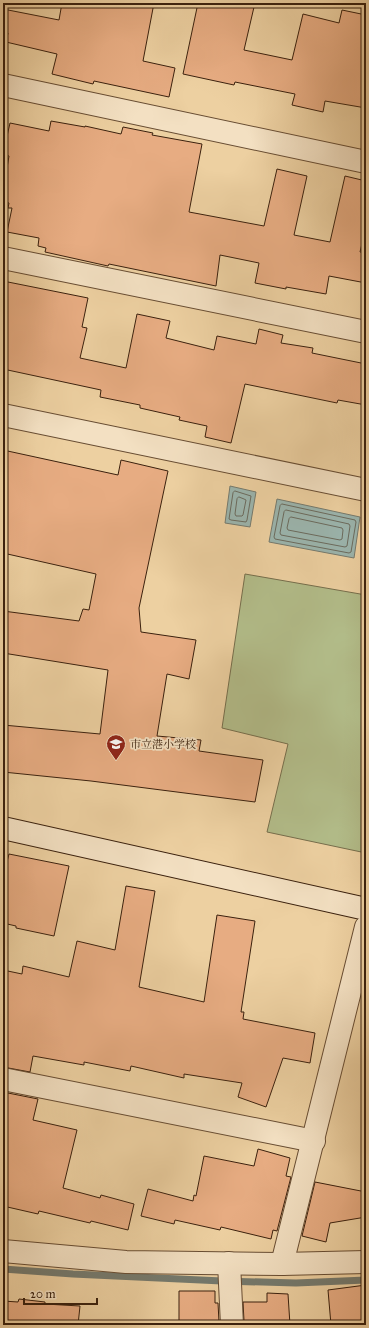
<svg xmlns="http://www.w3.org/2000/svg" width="369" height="1328" font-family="'IM FELL Great Primer','Noto Serif JP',serif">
  <rect width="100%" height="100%" fill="#edd0a1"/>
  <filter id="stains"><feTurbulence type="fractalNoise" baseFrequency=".005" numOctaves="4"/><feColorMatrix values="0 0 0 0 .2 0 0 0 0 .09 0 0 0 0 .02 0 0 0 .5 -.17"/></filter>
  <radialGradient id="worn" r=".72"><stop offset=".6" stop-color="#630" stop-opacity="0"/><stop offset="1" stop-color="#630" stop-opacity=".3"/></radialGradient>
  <path fill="#b2bc89" stroke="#766e4c" d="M245,574L366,595V853L267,832L288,744L222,728Z"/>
  <g fill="#9bb5ae" stroke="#757a6e">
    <path d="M230,486L256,492L250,527L225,523Z"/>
    <path d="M277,499L360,517L354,558L269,542Z"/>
  </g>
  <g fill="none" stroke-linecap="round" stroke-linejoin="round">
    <g stroke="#6b6b5e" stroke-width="1">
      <path d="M235,491L251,496L247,520L246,522L231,520L229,519L233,493Z"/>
      <path d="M239,497L244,499L246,500L243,515L242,516H236L235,514L237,499Z"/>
      <path d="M282,504L355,520L356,522L351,552L349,553L275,539L274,537L280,506Z"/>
      <path d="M286,510L349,524L350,526L347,546L345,547L281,535L280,533L284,512Z"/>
      <path d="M291,517L342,528L343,530L342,539L340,540L288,530L287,528L289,519Z"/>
    </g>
    <path stroke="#757a6e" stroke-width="7" d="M3,1269L73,1274L222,1281L296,1283L366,1280"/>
  </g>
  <g fill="#e7ac82" stroke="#3b210e">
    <path d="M62,3H154L143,61L175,68L169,97L94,81L93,84L52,74L57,54L6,42L8,33L3,31V9L59,20Z"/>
    <path d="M198,3H234L254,7L244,50L292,60L303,14L339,23L342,10L366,15V108L325,101L323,112L292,105L295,94L235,82L234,85L183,74Z"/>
    <path d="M51,121L85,127V126L121,134L123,127L153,133L152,135L202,144L189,212L264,226L277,169L307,176L294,235L330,242L345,176L366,181V227L360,252L366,253V283L329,276L326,294L286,287V289L255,283L259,263L220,255L216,286L109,264L108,266L45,252L46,248L38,246L39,238L7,232L12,208H8L9,203L3,202V192L9,156L3,154L10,123L49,131Z"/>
    <path d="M3,281L88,298L82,327L87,328L80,358L126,368L137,314L170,321L166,338L214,350L217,336L256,344L259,329L283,335L281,343L313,348L312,353L366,364V405L338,400L337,403L245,384L231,443L205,437L207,426L179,420L180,417L140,408V405L100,397L101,390L3,369Z"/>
    <path d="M3,450L118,475L121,460L168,471L139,608L141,632L196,640L189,679L167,674L157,736L201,740L199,751L263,760L255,802L91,781L3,772V725L100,734L108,670L3,653V611L79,621L83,609L89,610L96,574L3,553Z"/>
    <path d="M9,854L69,866L54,936L16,928V926L3,923V877Z"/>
    <path d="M126,886L155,891L139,987L204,1002L217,915L255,921L241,1012H244L243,1019L315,1033L310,1063L283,1058L266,1107L238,1097L242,1083L184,1074V1078L131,1066L130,1071L84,1062V1065L33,1056L30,1072L3,1067V970L22,974L23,966L69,977L77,941L115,950Z"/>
    <path d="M3,1092L38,1099L33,1120L77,1130L63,1188L100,1198L101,1195L134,1204L128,1230L91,1221L90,1223L39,1211L38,1214L3,1206Z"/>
    <path d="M258,1149L290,1158L286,1176L291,1177L277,1231L273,1230L271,1239L221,1227L220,1230L175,1220L174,1224L141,1216L148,1189L193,1201L194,1195L196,1196L204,1156L254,1166Z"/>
    <path d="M315,1182L366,1192V1217L330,1223L326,1242L302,1236Z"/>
    <path d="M366,1285V1325H331L328,1290Z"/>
    <path d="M179,1291H215V1303H218L219,1322H179Z"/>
    <path d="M267,1293L288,1294L290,1325H249L248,1321H244L243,1302H267Z"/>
    <path d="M19,1299L45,1302V1304L80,1306L78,1325H3V1301L18,1302Z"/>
  </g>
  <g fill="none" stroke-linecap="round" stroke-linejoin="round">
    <g stroke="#684d33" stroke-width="24">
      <g id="street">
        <path d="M3,85L366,162"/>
        <path d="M3,258L366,332"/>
        <path d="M3,415L366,490"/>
        <path d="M3,1079L314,1141"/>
        <path d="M3,1251L126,1262L282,1264L366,1262"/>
        <path d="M229,1263L232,1325"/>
        <path d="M282,1264L366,927"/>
      </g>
    </g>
    <g stroke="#3b210e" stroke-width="24">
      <path id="secondary" d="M3,828L366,909"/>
    </g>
    <use href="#street" stroke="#f3e0c2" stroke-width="22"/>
    <use href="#secondary" stroke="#f3e0c2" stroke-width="22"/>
  </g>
  <defs>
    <g id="school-pin" transform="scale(1)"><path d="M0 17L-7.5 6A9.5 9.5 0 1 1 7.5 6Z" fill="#8f2418" stroke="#f3e0c2"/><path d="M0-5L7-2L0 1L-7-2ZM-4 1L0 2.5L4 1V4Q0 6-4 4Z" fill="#fff"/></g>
  </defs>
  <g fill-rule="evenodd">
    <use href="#school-pin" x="116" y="744"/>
  </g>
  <g text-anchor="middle" stroke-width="3.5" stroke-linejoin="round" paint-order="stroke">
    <g font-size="11" fill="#3b210e" stroke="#f3e0c2" text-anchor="start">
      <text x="130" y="748">市立港小学校</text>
    </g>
  </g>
  <rect width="369" height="1328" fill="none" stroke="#edd0a1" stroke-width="16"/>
  <rect x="4" y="4" width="361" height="1320" fill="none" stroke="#3b210e" stroke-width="2"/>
  <rect x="8" y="8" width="353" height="1312" fill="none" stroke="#3b210e"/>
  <path d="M24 1298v6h73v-6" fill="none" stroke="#3b210e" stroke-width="2"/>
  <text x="30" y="1298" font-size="12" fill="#3b210e" stroke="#f3e0c2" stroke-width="3" paint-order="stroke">20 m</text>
  <rect width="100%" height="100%" filter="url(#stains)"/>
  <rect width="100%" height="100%" fill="url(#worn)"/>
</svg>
